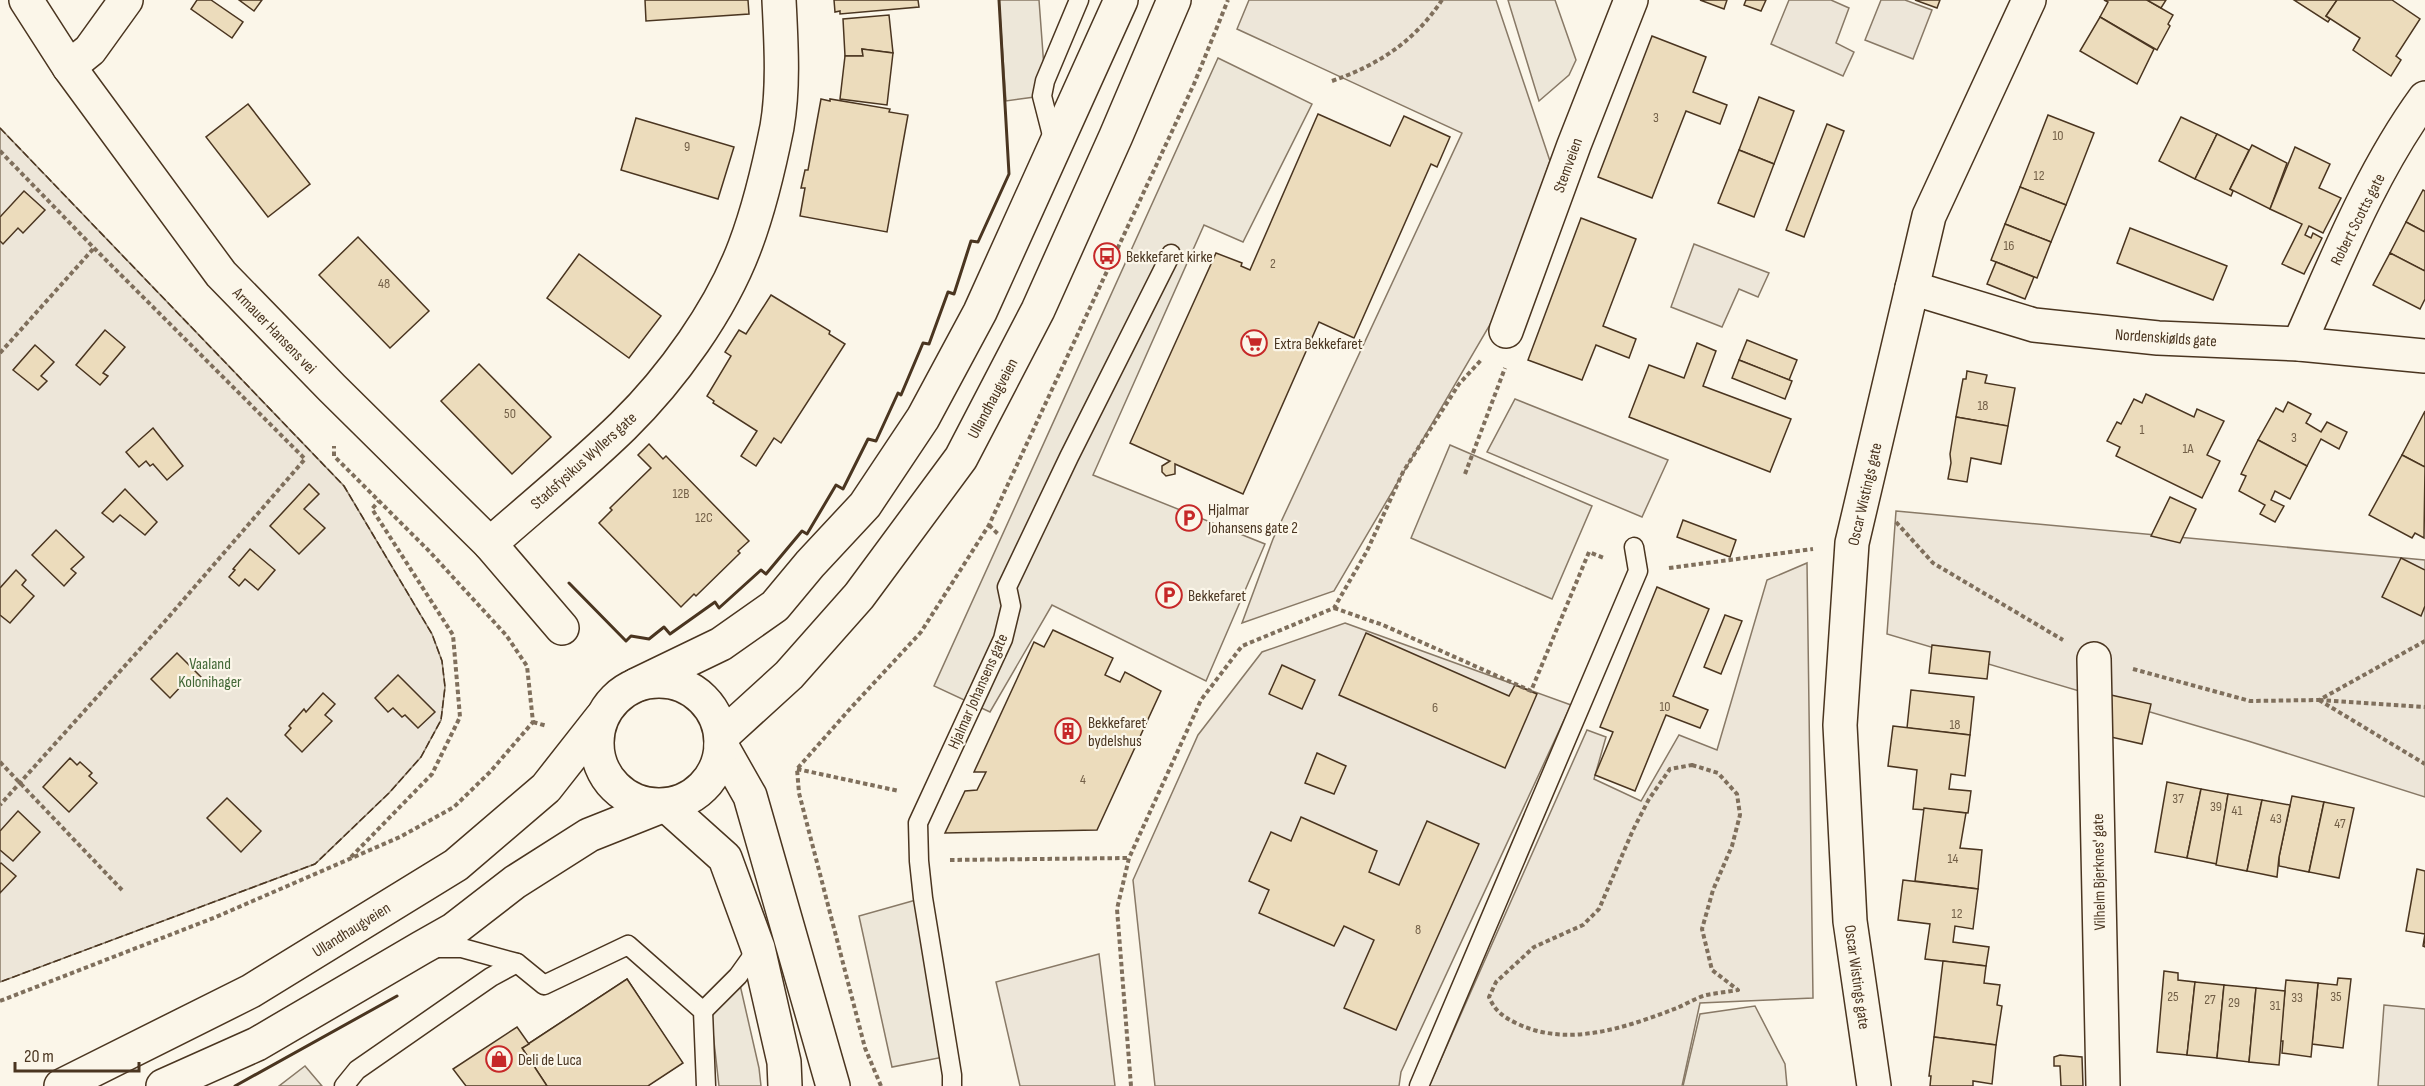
<svg xmlns="http://www.w3.org/2000/svg" width="2425" height="1086" font-family="'Sofia Sans Condensed',sans-serif">
  <rect width="100%" height="100%" fill="#fbf6e9"/>
  <g fill="#ede6d9" stroke="#887966" stroke-width="1.5">
    <path d="M1249,0H1496L1550,161L1498,311L1334,591L1242,623L1273,539L1462,133L1237,29Z"/>
    <path d="M1789,0H1831L1849,8L1836,43L1854,52L1843,76L1771,44Z"/>
    <path d="M1881,0H1905L1932,10L1913,59L1865,40Z"/>
    <path d="M0,128L344,486L432,634L442,661L445,687L441,720L421,757L389,793L315,864L0,982Z"/>
    <path d="M1694,244L1769,273L1758,297L1739,289L1722,327L1671,307Z"/>
    <path d="M1515,399L1668,460L1642,517L1487,452Z"/>
    <path d="M1896,511L2425,560V797L2248,741L1887,634Z"/>
    <path d="M1807,563L1813,998L1700,1003L1682,1086H1429L1587,730L1606,737L1594,779L1641,801L1679,735L1717,750L1767,580Z"/>
    <path d="M1345,623L1571,705L1401,1072L1399,1086H1155L1133,880L1198,735L1262,652Z"/>
    <path d="M1099,954L1115,1086H1020L996,982Z"/>
    <path d="M2384,1005L2425,1009V1086H2378Z"/>
  </g>
  <g fill="#ede7d9" stroke="#887966" stroke-width="1.5">
    <path d="M999,0H1039L1045,81L1042,96L1006,101Z"/>
    <path d="M1508,0H1555L1576,60L1569,75L1539,101Z"/>
    <path d="M1218,58L1312,104L1243,242L1204,225L1093,475L1265,544L1206,681L1052,605L990,712L934,686Z"/>
    <path d="M1450,445L1592,506L1552,599L1411,538Z"/>
    <path d="M923,898L949,1056L892,1067L859,916Z"/>
    <path d="M738,976L759,1068L761,1086H719L712,1024L707,1008Z"/>
    <path d="M1755,1006L1785,1064L1787,1086H1683L1700,1014Z"/>
    <path d="M305,1066L322,1086H279Z"/>
  </g>
  <g fill="#ecdcbc" stroke="#4a3520" stroke-width="1.5">
    <path d="M197,0H211L243,22L232,38L191,9Z"/>
    <path d="M239,0H262L254,11Z"/>
    <path d="M645,0H748L749,14L646,21Z"/>
    <path d="M834,0H918L919,7L840,14V11L835,12Z"/>
    <path d="M1700,0H1727L1724,9Z"/>
    <path d="M1746,0H1766L1761,11L1744,5Z"/>
    <path d="M1915,0H1940L1937,8Z"/>
    <path d="M2104,0H2147L2173,15L2168,24L2170,26L2157,50L2100,17L2108,2Z"/>
    <path d="M2147,0H2166L2161,8Z"/>
    <path d="M2294,0H2337L2326,16L2330,19L2328,22Z"/>
    <path d="M2337,0H2392L2420,19L2396,56L2401,60L2391,76L2353,50L2360,38L2326,16Z"/>
    <path d="M889,15L893,53L862,49L863,56H845L843,19Z"/>
    <path d="M2100,17L2154,49L2137,84L2080,51Z"/>
    <path d="M1652,36L1706,57L1693,92L1727,105L1720,124L1686,111L1652,198L1598,177Z"/>
    <path d="M862,49L893,53L887,105L840,99L845,56H863Z"/>
    <path d="M1759,97L1794,111L1774,164L1739,150Z"/>
    <path d="M821,99L830,101V99L890,109L889,112L908,115L887,232L800,216L805,188H801L805,170H808Z"/>
    <path d="M248,104L310,184L268,217L206,137Z"/>
    <path d="M1318,114L1390,146L1404,116L1450,137L1437,167L1431,164L1354,338L1319,322L1243,494L1175,464V474L1166,476L1162,472V466L1170,461L1130,443L1216,253L1242,263L1241,266L1250,270Z"/>
    <path d="M2048,115L2094,133L2066,205L2020,187Z"/>
    <path d="M2181,117L2217,134L2195,179L2159,161Z"/>
    <path d="M636,118L734,147L718,199L621,170Z"/>
    <path d="M1827,124L1844,131L1804,237L1786,230Z"/>
    <path d="M2217,134L2249,150L2230,189L2233,191L2231,196L2195,179Z"/>
    <path d="M2252,145L2287,163L2270,209L2230,189Z"/>
    <path d="M2295,147L2330,164L2319,188L2341,198L2323,233L2309,226L2305,235L2311,238L2313,233L2322,238L2304,274L2282,264L2302,224L2270,209Z"/>
    <path d="M1739,150L1774,164L1754,217L1718,203Z"/>
    <path d="M2020,187L2066,205L2051,242L2005,224Z"/>
    <path d="M2423,190L2425,191V232L2406,222Z"/>
    <path d="M24,191L45,210L23,233L18,228L3,244L0,241V217Z"/>
    <path d="M1581,218L1636,239L1603,326L1636,339L1629,358L1596,345L1582,380L1528,360Z"/>
    <path d="M2406,222L2425,232V271L2390,253Z"/>
    <path d="M2005,224L2051,242L2037,278L1991,260Z"/>
    <path d="M2130,228L2227,266L2213,300L2117,263Z"/>
    <path d="M358,237L429,311L390,348L319,275Z"/>
    <path d="M2390,253L2425,271V299L2420,309L2373,285Z"/>
    <path d="M579,254L661,316L629,358L547,298Z"/>
    <path d="M1996,262L2034,277L2025,299L1987,284Z"/>
    <path d="M771,295L830,331L829,334L845,344L781,443L774,438L756,466L741,456L757,431L713,403L714,401L707,396L731,356L725,352L739,330L746,334Z"/>
    <path d="M105,330L125,347L103,373L108,376L100,385L76,365Z"/>
    <path d="M1747,340L1797,360L1789,380L1739,360Z"/>
    <path d="M1697,343L1716,351L1703,386L1791,419L1770,472L1629,417L1649,365L1684,378Z"/>
    <path d="M35,345L54,362L41,376L47,381L38,390L13,370Z"/>
    <path d="M1739,360L1792,381L1785,399L1732,378Z"/>
    <path d="M479,364L551,437L512,474L441,401Z"/>
    <path d="M1967,371L1987,375L1985,383L2015,388L2008,426L1956,417L1963,379H1966Z"/>
    <path d="M2146,394L2194,417L2197,409L2224,421L2207,455L2220,461L2202,498L2116,456L2120,447L2107,441L2117,422L2121,424L2134,399L2142,403Z"/>
    <path d="M2288,402L2311,414L2306,423L2321,432L2327,422L2347,432L2339,449L2321,439L2307,466L2258,440L2276,408L2283,412Z"/>
    <path d="M2425,411V467L2402,455Z"/>
    <path d="M1956,417L2008,426L2001,464L1971,458L1967,482L1948,479L1951,463L1950,454Z"/>
    <path d="M153,428L183,466L167,480L153,464L150,466L146,461L139,467L126,452Z"/>
    <path d="M2258,440L2307,466L2290,499L2275,491L2271,500L2284,506L2275,522L2260,514L2265,505L2239,491L2246,476L2241,474Z"/>
    <path d="M649,444L663,459L666,456L749,541L738,551L740,553L696,596L694,594L681,607L599,523L612,510L610,508L651,468L638,455Z"/>
    <path d="M2402,455L2425,467L2424,538L2415,533L2412,538L2369,515Z"/>
    <path d="M309,484L319,494L304,509L325,528L299,554L270,526Z"/>
    <path d="M125,489L157,522L145,535L120,515L113,522L102,513Z"/>
    <path d="M2170,497L2196,509L2180,543L2151,536Z"/>
    <path d="M1683,520L1736,540L1730,557L1677,537Z"/>
    <path d="M56,530L84,557L71,569L76,573L64,586L32,555Z"/>
    <path d="M250,549L275,570L258,590L245,579L239,586L229,577L235,570L233,569Z"/>
    <path d="M2401,558L2425,570V606L2421,616L2382,597Z"/>
    <path d="M16,570L26,580L22,585L34,596L10,623L0,615V588Z"/>
    <path d="M1657,587L1709,609L1673,696L1708,710L1700,728L1666,715L1635,791L1595,775L1613,732L1600,727Z"/>
    <path d="M1725,615L1742,621L1721,674L1704,667Z"/>
    <path d="M1053,630L1113,658L1105,675L1120,682L1125,672L1161,691L1097,830L945,833L965,791L977,790L986,772H974L1034,642L1044,647Z"/>
    <path d="M1366,633L1509,696L1515,685L1537,694L1505,768L1339,695Z"/>
    <path d="M1932,645L1990,652L1987,679L1929,673Z"/>
    <path d="M177,653L201,677L191,687L185,682L170,698L151,679Z"/>
    <path d="M1282,665L1315,680L1302,709L1269,694Z"/>
    <path d="M398,675L435,712L418,728L405,715L402,717L393,708L388,712L375,698Z"/>
    <path d="M1911,690L1974,697L1970,735L1907,728Z"/>
    <path d="M323,693L335,704L325,715L332,721L302,752L285,735L291,728L289,726L304,709L306,712Z"/>
    <path d="M2111,695L2151,704L2142,744L2102,735Z"/>
    <path d="M1893,726L1970,735L1965,776L1951,774L1949,789L1971,791L1968,813L1913,809L1917,770L1888,766Z"/>
    <path d="M1317,753L1346,766L1334,794L1305,783Z"/>
    <path d="M70,758L77,765L80,762L92,773L89,776L97,783L69,812L43,787Z"/>
    <path d="M2167,782L2201,789L2187,858L2155,852Z"/>
    <path d="M2201,789L2228,794L2217,864L2187,858Z"/>
    <path d="M2228,794L2262,800L2247,871L2216,865Z"/>
    <path d="M2292,796L2324,802L2309,872L2279,866V857Z"/>
    <path d="M227,798L261,831L241,852L207,818Z"/>
    <path d="M2262,800L2290,805L2279,857L2277,877L2247,871Z"/>
    <path d="M2324,802L2354,808L2339,878L2309,872Z"/>
    <path d="M1924,808L1966,813L1960,848L1982,850L1978,889L1915,881Z"/>
    <path d="M18,811L40,832L13,861L0,850V831Z"/>
    <path d="M1301,817L1377,851L1369,872L1399,885L1427,821L1479,844L1396,1030L1344,1008L1374,940L1344,926L1334,946L1259,913L1269,890L1249,881L1271,832L1291,841Z"/>
    <path d="M1,863L16,876L0,893V864Z"/>
    <path d="M2417,869L2425,871V947L2423,946L2425,934L2406,931Z"/>
    <path d="M1903,880L1978,889L1973,929L1955,926L1953,942L1989,947L1986,966L1925,959L1930,924L1898,920Z"/>
    <path d="M1943,961L1986,966L1984,983L2000,985L1997,1005L2002,1006L1996,1045L1934,1037Z"/>
    <path d="M2164,971L2178,973V980L2195,982L2187,1055L2157,1052Z"/>
    <path d="M2338,978L2351,979L2343,1048L2312,1044L2318,983L2337,985Z"/>
    <path d="M627,979L682,1063L647,1086H547L522,1048Z"/>
    <path d="M627,979L683,1063L648,1086H547L522,1048Z"/>
    <path d="M2286,980L2318,983L2311,1057L2282,1053L2283,1041H2280Z"/>
    <path d="M2195,982L2224,985L2217,1058L2187,1055Z"/>
    <path d="M2224,985L2256,988L2249,1062L2217,1058Z"/>
    <path d="M2256,988L2285,991L2279,1065L2249,1062Z"/>
    <path d="M517,1027L529,1044L522,1048L547,1086H466L453,1069Z"/>
    <path d="M1934,1037L1996,1045L1992,1084L1973,1081V1086H1930L1931,1076H1929Z"/>
    <path d="M2060,1055L2082,1057L2083,1086H2061L2060,1066H2054V1057Z"/>
  </g>
  <g fill="none" stroke-linecap="round" stroke-linejoin="round">
    <g stroke="#4a3520" stroke-width="21">
      <g id="service">
        <path d="M1054,143L1042,96L1045,81L1079,0"/>
        <path d="M432,948H462L517,963L544,985L628,945L703,1011L706,1086"/>
        <path d="M703,1011L738,976L758,948"/>
        <path d="M344,1086L357,1070L491,977L517,963"/>
        <path d="M952,1086V1075L923,898L919,861L918,823L1003,639L1011,606L1007,587L1069,457L1171,254"/>
        <path d="M1419,1086L1638,571L1634,547"/>
      </g>
    </g>
    <g stroke="#4a3520" stroke-width="36">
      <g id="minor">
        <path d="M26,0L69,67L221,274L332,388L490,544L562,628"/>
        <path d="M69,67L90,50L126,0"/>
        <path d="M1912,288L2034,325L2158,338L2299,344L2425,356"/>
        <path d="M1506,331L1574,145L1631,0"/>
        <path d="M2299,344C2336,261 2371,172 2425,98"/>
        <path d="M490,544C534,505 581,467 623,426C672,378 721,310 745,246C759,209 769,167 777,127C784,87 781,41 779,0"/>
        <path d="M2094,659L2103,1086"/>
        <path d="M1874,1086L1850,921L1840,725L1852,543L1929,216L2029,0"/>
      </g>
    </g>
    <g stroke="#4a3520" stroke-width="36">
      <g id="tertiary">
        <path d="M721,745L750,796L833,1086"/>
        <path d="M667,806L725,858L758,948L784,1062L785,1086"/>
      </g>
    </g>
    <g stroke="#4a3520" stroke-width="36">
      <g id="primary">
        <circle cx="659" cy="743" r="62"/>
        <path d="M636,685L721,644L775,606L810,564L865,505L923,418L980,312L1121,0"/>
        <path d="M721,737L789,675L859,596L961,458L1038,310L1116,136L1174,0"/>
        <path d="M61,1086L251,991L456,865L546,788L601,718"/>
        <path d="M163,1086L257,1044L421,948L453,930L515,882L589,835L662,806"/>
      </g>
    </g>
    <g stroke="#7f6f5c" stroke-width="4" stroke-dasharray="4.5 3" stroke-linecap="butt">
      <path d="M1332,81C1378,65 1414,42 1442,0"/>
      <path d="M0,151L94,248L305,459L166,620L0,805"/>
      <path d="M0,353L94,248"/>
      <path d="M1465,474L1505,368"/>
      <path d="M1896,522L1933,563L2063,640"/>
      <path d="M989,525L999,535"/>
      <path d="M1669,568L1813,549"/>
      <path d="M1334,608L1383,625L1531,691L1589,552L1604,558"/>
      <path d="M2133,669L2250,701L2319,700L2425,641"/>
      <path d="M2319,700L2425,764"/>
      <path d="M2319,700L2425,707"/>
      <path d="M533,722L547,726"/>
      <path d="M0,762L122,890"/>
      <path d="M1692,765L1718,773L1737,794L1740,815L1732,846L1713,890L1702,929L1712,970L1738,990C1727,992 1716,993 1706,995C1696,998 1686,1004 1677,1008C1627,1027 1569,1048 1518,1024C1503,1017 1495,1011 1489,997L1496,982L1534,947L1583,925L1599,909L1633,830L1649,799L1670,769Z"/>
      <path d="M797,769L899,791"/>
      <path d="M351,857L432,774L460,717L453,635L372,509L379,501"/>
      <path d="M950,860L1129,858"/>
      <path d="M0,1001L216,917L400,837L454,807L490,772L533,722L527,666L506,635L429,551L334,456V446"/>
      <path d="M881,1086L865,1048L799,793L797,769L848,711L921,632L989,525L1194,84L1228,0"/>
      <path d="M1131,1086L1117,909L1129,858L1201,700L1242,646L1334,608L1367,551L1403,472L1459,384L1482,359"/>
    </g>
    <use href="#service" stroke="#fbf6e9" stroke-width="18"/>
    <use href="#minor" stroke="#fbf6e9" stroke-width="33"/>
    <use href="#tertiary" stroke="#fbf6e9" stroke-width="33"/>
    <use href="#primary" stroke="#fbf6e9" stroke-width="33"/>
    <path stroke="#4a3520" stroke-width="1.5" stroke-dasharray="8 3" stroke-linecap="butt" d="M0,128L344,486L432,634L442,661L445,687L441,720L421,757L389,793L315,864L0,982"/>
    <g stroke="#4a3520" stroke-width="3">
      <path d="M569,583L626,641L631,636L649,639L664,627L670,634L715,602L719,608L761,570L766,574L802,531L807,534L836,485L843,489L868,439L876,441L898,393L901,395L923,343L929,344L948,292L954,294L971,241L978,242L1009,174L999,0"/>
      <path d="M235,1086L397,996"/>
    </g>
  </g>
  <defs>
    <g id="bus-ring" transform="scale(1.35)"><circle r="9.5" fill="#fbf6e9" stroke="#c62828" stroke-width="1.5"/><path d="M-5-6H5V4H4V6H2V4H-2V6H-4V4H-5ZM-3.5-4V0h7V-4ZM-3.5 1.2v1.5H-2V1.2ZM2 1.2v1.5H3.5V1.2Z" fill="#c62828"/></g>
    <g id="supermarket-ring" transform="scale(1.35)"><circle r="9.5" fill="#fbf6e9" stroke="#c62828" stroke-width="1.5"/><path d="M-6-5.5h2.5l.6 2H6L4.5 2H-2.5L-4.4-4H-6ZM-1.5 3.2a1.3 1.3 0 1 0 .1 0ZM3 3.2a1.3 1.3 0 1 0 .1 0Z" fill="#c62828"/></g>
    <g id="parking-ring" transform="scale(1.35)"><circle r="9.5" fill="#fbf6e9" stroke="#c62828" stroke-width="1.5"/><path d="M-3.5-5.5H1a3.5 3.5 0 0 1 0 7H-1V5.5H-3.5ZM-1-3.4V-.6H.8a1.4 1.4 0 0 0 0-2.8Z" fill="#c62828"/></g>
    <g id="building-ring" transform="scale(1.35)"><circle r="9.5" fill="#fbf6e9" stroke="#c62828" stroke-width="1.5"/><path d="M-4-6H4V6H1V3H-1V6H-4ZM-2.5-4.3h1.7v1.8h-1.7ZM.8-4.3h1.7v1.8H.8ZM-2.5-1h1.7V.8h-1.7ZM.8-1h1.7V.8H.8Z" fill="#c62828"/></g>
    <g id="shop-ring" transform="scale(1.35)"><circle r="9.5" fill="#fbf6e9" stroke="#c62828" stroke-width="1.5"/><path d="M-5-2.5h2.3a2.7 3.5 0 0 1 5.4 0H5L5.5 6h-11ZM-1.5-2.5h3a1.5 2.3 0 0 0-3 0Z" fill="#c62828"/></g>
  </defs>
  <g fill-rule="evenodd">
    <use href="#bus-ring" x="1107" y="256"/>
    <use href="#supermarket-ring" x="1254" y="343"/>
    <use href="#parking-ring" x="1189" y="518"/>
    <use href="#parking-ring" x="1169" y="595"/>
    <use href="#building-ring" x="1068" y="731"/>
    <use href="#shop-ring" x="499" y="1059"/>
  </g>
  <g text-anchor="middle" stroke-width="4.5" stroke-linejoin="round" paint-order="stroke">
    <g font-size="14" fill="#725f47">
      <text x="1656" y="122">3</text>
      <text x="2058" y="140">10</text>
      <text x="687" y="151">9</text>
      <text x="2039" y="180">12</text>
      <text x="2009" y="250">16</text>
      <text x="1273" y="268">2</text>
      <text x="384" y="288">48</text>
      <text x="1983" y="410">18</text>
      <text x="510" y="418">50</text>
      <text x="2142" y="434">1</text>
      <text x="2294" y="442">3</text>
      <text x="2188" y="453">1A</text>
      <text x="681" y="498">12B</text>
      <text x="704" y="522">12C</text>
      <text x="1665" y="711">10</text>
      <text x="1435" y="712">6</text>
      <text x="1955" y="729">18</text>
      <text x="1083" y="784">4</text>
      <text x="2178" y="803">37</text>
      <text x="2216" y="811">39</text>
      <text x="2237" y="815">41</text>
      <text x="2276" y="823">43</text>
      <text x="2340" y="828">47</text>
      <text x="1953" y="863">14</text>
      <text x="1957" y="918">12</text>
      <text x="1418" y="934">8</text>
      <text x="2173" y="1001">25</text>
      <text x="2336" y="1001">35</text>
      <text x="2297" y="1002">33</text>
      <text x="2210" y="1004">27</text>
      <text x="2234" y="1007">29</text>
      <text x="2275" y="1010">31</text>
    </g>
    <g font-size="16" fill="#4a3520" stroke="#fbf6e9">
      <text transform="translate(1567 165) rotate(-70)" y="6">Stemveien</text>
      <text transform="translate(2357 219) rotate(-63)" y="6">Robert Scotts gate</text>
      <text transform="translate(275 330) rotate(46)" y="6">Armauer Hansens vei</text>
      <text transform="translate(2166 337) rotate(4)" y="6">Nordenskiølds gate</text>
      <text transform="translate(992 398) rotate(-62)" y="6">Ullandhaugveien</text>
      <text transform="translate(583 460) rotate(-42)" y="6">Stadsfysikus Wyllers gate</text>
      <text transform="translate(1864 494) rotate(-77)" y="6">Oscar Wistings gate</text>
      <text transform="translate(977 691) rotate(-66)" y="6">Hjalmar Johansens gate</text>
      <text transform="translate(2098 872) rotate(-91)" y="6">Vilhelm Bjerknes' gate</text>
      <text transform="translate(351 929) rotate(-32)" y="6">Ullandhaugveien</text>
      <text transform="translate(1858 977) rotate(82)" y="6">Oscar Wistings gate</text>
    </g>
    <g font-size="16" fill="#4a3520" stroke="#fbf6e9" text-anchor="start">
      <text x="1126" y="262">Bekkefaret kirke</text>
      <text x="1274" y="349">Extra Bekkefaret</text>
      <text x="1208" y="515">Hjalmar<tspan x="1208" dy="18">Johansens gate 2</tspan></text>
      <text x="1188" y="601">Bekkefaret</text>
      <text x="1088" y="728">Bekkefaret<tspan x="1088" dy="18">bydelshus</tspan></text>
      <text x="518" y="1065">Deli de Luca</text>
    </g>
    <g font-size="16" fill="#436837" stroke="#fbf6e9">
      <text x="210" y="669">Vaaland<tspan x="210" dy="18">Kolonihager</tspan></text>
    </g>
  </g>
  <path d="M15 1062v9h124v-9" fill="none" stroke="#4a3520" stroke-width="3"/>
  <text x="24" y="1062" font-size="18" fill="#4a3520" stroke="#fbf6e9" stroke-width="4.5" paint-order="stroke">20 m</text>
</svg>
